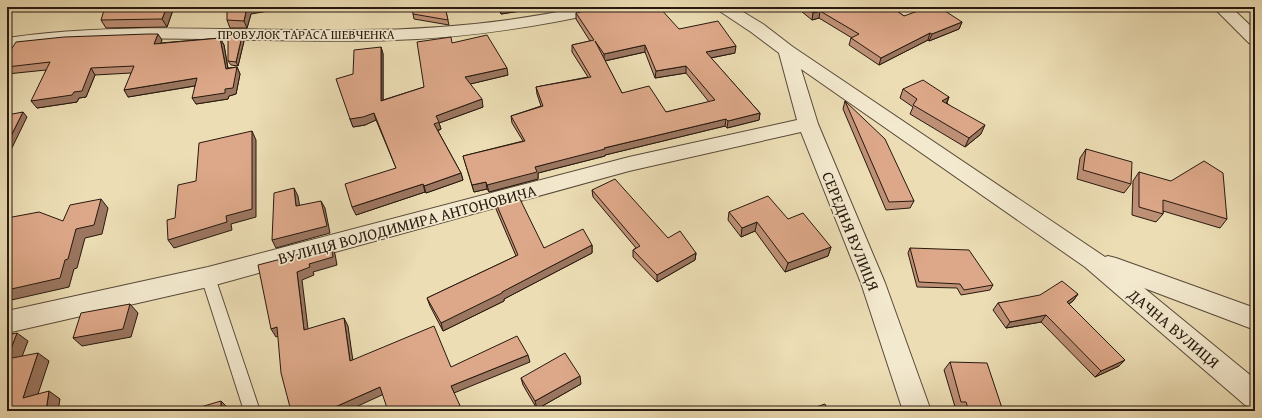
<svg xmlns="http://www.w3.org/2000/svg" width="1262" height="418" font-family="'Gentium Book Plus',serif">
  <rect width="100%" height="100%" fill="#ecddb4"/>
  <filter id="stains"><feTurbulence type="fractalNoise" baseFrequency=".005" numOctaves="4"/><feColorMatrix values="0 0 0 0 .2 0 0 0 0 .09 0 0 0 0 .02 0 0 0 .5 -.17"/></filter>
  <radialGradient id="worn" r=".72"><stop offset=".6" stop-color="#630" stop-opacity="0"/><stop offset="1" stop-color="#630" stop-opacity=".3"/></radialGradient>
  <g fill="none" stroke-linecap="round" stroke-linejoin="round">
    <g stroke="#584a38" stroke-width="2">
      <path id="service" d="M208,272L213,273L215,277L260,411H244L201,277L203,273Z"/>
    </g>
    <g stroke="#584a38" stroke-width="2">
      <g id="minor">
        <path d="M582,7H612L610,10L604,12C535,27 465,38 394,40C264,45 136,29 7,48V38C123,21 240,32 357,30C432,30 508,23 582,7Z"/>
        <path d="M716,7H735L763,24L793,47L1105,257L1108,256L1116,258L1255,308V330L1144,288L1255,379V409L1245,405L1085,267L801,69L818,124L885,283L931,411H903L861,283L801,132L629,171L208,287L7,333V311L208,267L629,157L797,120L779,53L751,32L718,10Z"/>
        <path d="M1213,7H1231L1255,30V44L1249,43Z"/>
      </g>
    </g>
    <use href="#service" fill="#f3e9ce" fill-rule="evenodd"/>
    <use href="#minor" fill="#f3e9ce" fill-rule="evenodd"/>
  </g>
  <g fill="#be9076" stroke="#27190e" fill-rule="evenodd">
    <path d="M174,7L167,27L106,28L101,20Z"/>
    <path d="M445,7L449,25L414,19L413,14Z"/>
    <path d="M498,7H546L501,14Z"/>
    <path d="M796,7H891L904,16L962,22L959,29L929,41L928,40L879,65L849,45L851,38H852L819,18L812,20Z"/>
    <path d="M576,13L679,29L735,53L711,58L760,113L759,120L727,128L725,126L605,155V156L538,173V179L489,192L487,189L474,192L463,156L523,141L512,123L511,116L541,106L537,94L536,87L588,77L572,52V45L590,41L576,19ZM645,52L655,78L686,73L709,102L666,112L622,93L605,61Z"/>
    <path d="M251,14L247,28H230L227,20Z"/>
    <path d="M220,38L224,45L228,68L237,67L240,74L236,94L229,96L228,99L196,104L195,86L128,97L131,73L95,75L86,97L79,98L77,102L37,108L46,70L7,74V56L162,40L160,43Z"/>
    <path d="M244,41L238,66L231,65L228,61Z"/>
    <path d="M452,43L508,75L470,84L483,107L439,123L441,129L438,131L461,173L463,180L426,193L425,192L356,215L396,168L376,120L365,125L353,127L350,119L353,74L381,47L383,54V100L424,87Z"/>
    <path d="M903,89L949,97L947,103L981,134L965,147L910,114L913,107L900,98Z"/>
    <path d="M845,101L914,201L910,208L886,210L843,109Z"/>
    <path d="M1086,149L1131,184L1124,193L1077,179L1080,158Z"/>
    <path d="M1139,172L1227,219L1220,228L1163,211V214L1156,222L1132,215L1133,181Z"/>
    <path d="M592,190L668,238L696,253L695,260L657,282L633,257V250L636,248L593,197Z"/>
    <path d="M495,201L544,248L592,245V253L504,299V301L443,331L430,306L427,298L516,256L496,209Z"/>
    <path d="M729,212L788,219L831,247L828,256L785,272L755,231L741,237L728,220Z"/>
    <path d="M910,248L993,285L990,290L961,295L957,288L917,287L908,253Z"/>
    <path d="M1078,294L1073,301L1069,304L1125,360L1119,366L1095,377L1041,322L1006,328L993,310L998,303Z"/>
    <path d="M950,362L1003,411H961V410H956L944,370Z"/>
    <path d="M521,378L581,384L537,409L523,385Z"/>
  </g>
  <g fill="#9b7660" stroke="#27190e">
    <path d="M167,7H174L167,27L162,19Z"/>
    <path d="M247,7H292L251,14L247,28L244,21Z"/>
    <path d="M500,7H546L501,14Z"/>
    <path d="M820,11L819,18L812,20L813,13Z"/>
    <path d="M962,22L959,29L929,41L932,34Z"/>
    <path d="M930,33L928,40L879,65L881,58Z"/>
    <path d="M158,34L162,40L158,50L154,44Z"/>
    <path d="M242,36L244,41L238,66L236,62Z"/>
    <path d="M220,38L224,45L229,75L226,69Z"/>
    <path d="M645,45V52L604,61V54Z"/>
    <path d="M736,46L735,53L705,59L706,52Z"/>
    <path d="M381,47L383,54V108L381,101Z"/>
    <path d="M686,66V73L655,78L656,71Z"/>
    <path d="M237,67L240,74L236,94L229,96L228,99L196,104L192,98L225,89Z"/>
    <path d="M91,68L95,75L86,97L79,98L77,102L37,108L31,101L74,92Z"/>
    <path d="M507,68L508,75L466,85L465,77Z"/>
    <path d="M197,78L200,85L128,97L124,90Z"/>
    <path d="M949,97L945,106L942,101Z"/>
    <path d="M482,99L483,107L439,123L441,129L436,131L434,124L436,116Z"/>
    <path d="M23,112L27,117L7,158V144Z"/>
    <path d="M374,113L376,120L365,125L353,127L350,119Z"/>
    <path d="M760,113L759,120L727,128L728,121Z"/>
    <path d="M726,119L725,126L605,155V156L538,173V179L489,192L487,185L535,167L604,148Z"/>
    <path d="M985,125L981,134L965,147L969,138Z"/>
    <path d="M252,131L256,140V217L231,224L232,230L174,248L168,240L226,216Z"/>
    <path d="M461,173L463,180L426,193L424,186Z"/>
    <path d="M486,182L487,189L474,192L472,185Z"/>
    <path d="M423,184L425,192L356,215L352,207Z"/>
    <path d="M294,188L298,196L301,214L296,206Z"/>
    <path d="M101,199L108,208L102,234L85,238L77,268L74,269L69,287L7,301V290L65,260L76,229Z"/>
    <path d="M321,201L325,208L330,233L276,248L272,240Z"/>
    <path d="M757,222L755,231L741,237L742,228Z"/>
    <path d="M592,245V253L504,299V301L443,331L441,323Z"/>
    <path d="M331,246L335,254L337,265L313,272L314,275L302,280L309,337L304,330L297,272L309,264Z"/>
    <path d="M831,247L828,256L785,272L788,263Z"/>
    <path d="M696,253L695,260L657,282V275Z"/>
    <path d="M1078,294L1073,301L1061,309L1067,302Z"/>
    <path d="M130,304L138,313L131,337L82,346L73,338Z"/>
    <path d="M1046,315L1041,322L1006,328L1010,322Z"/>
    <path d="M344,318L348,326L354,368L350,361Z"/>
    <path d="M277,327L282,335L276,337L271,329Z"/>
    <path d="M17,333L28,341L18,367L7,359Z"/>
    <path d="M38,353L49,361L34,406L23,398Z"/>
    <path d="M528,355L530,362L454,393L451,386Z"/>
    <path d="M1125,360L1119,366L1095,377L1101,371Z"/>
    <path d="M580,376L581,384L537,409L535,401Z"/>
    <path d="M380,387L384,394L347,411H326Z"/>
    <path d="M49,391L60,399L58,411H46Z"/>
    <path d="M221,401L228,408V411H221Z"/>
  </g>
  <g fill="#dda889" stroke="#27190e" fill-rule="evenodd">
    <path d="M105,7H167L162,19L101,20Z"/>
    <path d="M227,7H247L244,21L227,20Z"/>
    <path d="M412,7H445L448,20L413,14Z"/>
    <path d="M600,7H659L679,29L718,21L736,46L706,52L760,113L728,121L726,119L604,148L605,149L535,167L537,172L487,185L486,182L472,185L463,156L525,141L511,116L543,106L536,87L591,77L572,45L594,40L576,13ZM595,41L604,54L645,45L656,71L686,66L715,100L666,112L649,86L622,93Z"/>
    <path d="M806,7H891L904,16L929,7H939L962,22L932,34L930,33L881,58L851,38L859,34L820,11L813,13Z"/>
    <path d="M148,34H158L154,44L220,38L226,69L237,67L233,88L225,89V93L192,98L197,78L124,90L134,66L91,68L82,91L74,92L72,95L31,101L50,62L7,67V56L16,42L64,37Z"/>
    <path d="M487,35L507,68L465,77L482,99L436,116L439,122L434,124L461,173L424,186L423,184L352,207L345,184L396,168L374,113L363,117L350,119L336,79L353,74L354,50L381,47V101L424,87L417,42L451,37L452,43Z"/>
    <path d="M228,36H242L236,62L228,61Z"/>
    <path d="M923,80L949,97L942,101L985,125L969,138L913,105L917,99L903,89Z"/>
    <path d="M845,101L885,139L914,201L889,202Z"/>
    <path d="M23,112L7,144V115Z"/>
    <path d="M252,131V209L226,216L227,222L168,240L167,220L175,218L178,185L196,181L199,143Z"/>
    <path d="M1086,149L1132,162L1131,184L1083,170Z"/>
    <path d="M1204,161L1223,173L1227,219L1163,200V214L1139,207V172L1171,181Z"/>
    <path d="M615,179L668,238L680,231L696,253L657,275L633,250L640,246L592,190Z"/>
    <path d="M294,188L296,206L321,201L327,226L272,240L274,193Z"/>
    <path d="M518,195L544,248L583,229L592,245L502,292V293L441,323L427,298L518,255L495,201Z"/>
    <path d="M768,196L788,219L803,213L831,247L788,263L757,222L742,228L729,212Z"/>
    <path d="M101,199L94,225L76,229L68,259L65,260L60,278L7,290V218L39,212L63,221L70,205Z"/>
    <path d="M331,246L333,257L309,264L310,267L297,272L304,330L344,318L350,361L434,326L451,367L517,336L528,355L451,386L462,410L461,411H388L380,387L326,411H291L281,373L277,327L271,329L258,265Z"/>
    <path d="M910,248L969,250L993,285L964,290L960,284L919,282Z"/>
    <path d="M1062,281L1078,294L1067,302L1125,360L1101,371L1046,315L1010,322L998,303L1040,295Z"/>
    <path d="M130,304L123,329L73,338L81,313Z"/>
    <path d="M17,333L7,359V335Z"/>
    <path d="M38,353L23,398L49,391L46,411H7V359Z"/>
    <path d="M565,353L580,376L535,401L521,378Z"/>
    <path d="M950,362L987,363L1003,411H969L966,402H961Z"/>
    <path d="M221,401V411H187Z"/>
    <path d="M825,404L828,411H804Z"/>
    <path d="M658,409V411H650Z"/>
  </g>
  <g text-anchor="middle" stroke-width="3.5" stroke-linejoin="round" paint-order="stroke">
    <g font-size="13" fill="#27190e" stroke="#f3e9ce">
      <text x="306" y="39">ПРОВУЛОК ТАРАСА ШЕВЧЕНКА</text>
    </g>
    <g font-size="16" fill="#27190e" stroke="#f3e9ce">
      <text transform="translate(407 224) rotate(-15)" y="6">ВУЛИЦЯ ВОЛОДИМИРА АНТОНОВИЧА</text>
      <text transform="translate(851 231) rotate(68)" y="6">СЕРЕДНЯ ВУЛИЦЯ</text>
      <text transform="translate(1174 328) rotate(40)" y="6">ДАЧНА ВУЛИЦЯ</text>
    </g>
  </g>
  <rect width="1262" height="418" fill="none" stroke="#ecddb4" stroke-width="24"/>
  <rect x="8" y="8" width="1246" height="402" fill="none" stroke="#27190e" stroke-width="2"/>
  <rect x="12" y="12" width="1238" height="394" fill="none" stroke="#27190e"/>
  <rect width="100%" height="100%" filter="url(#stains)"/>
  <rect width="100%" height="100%" fill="url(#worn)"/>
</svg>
